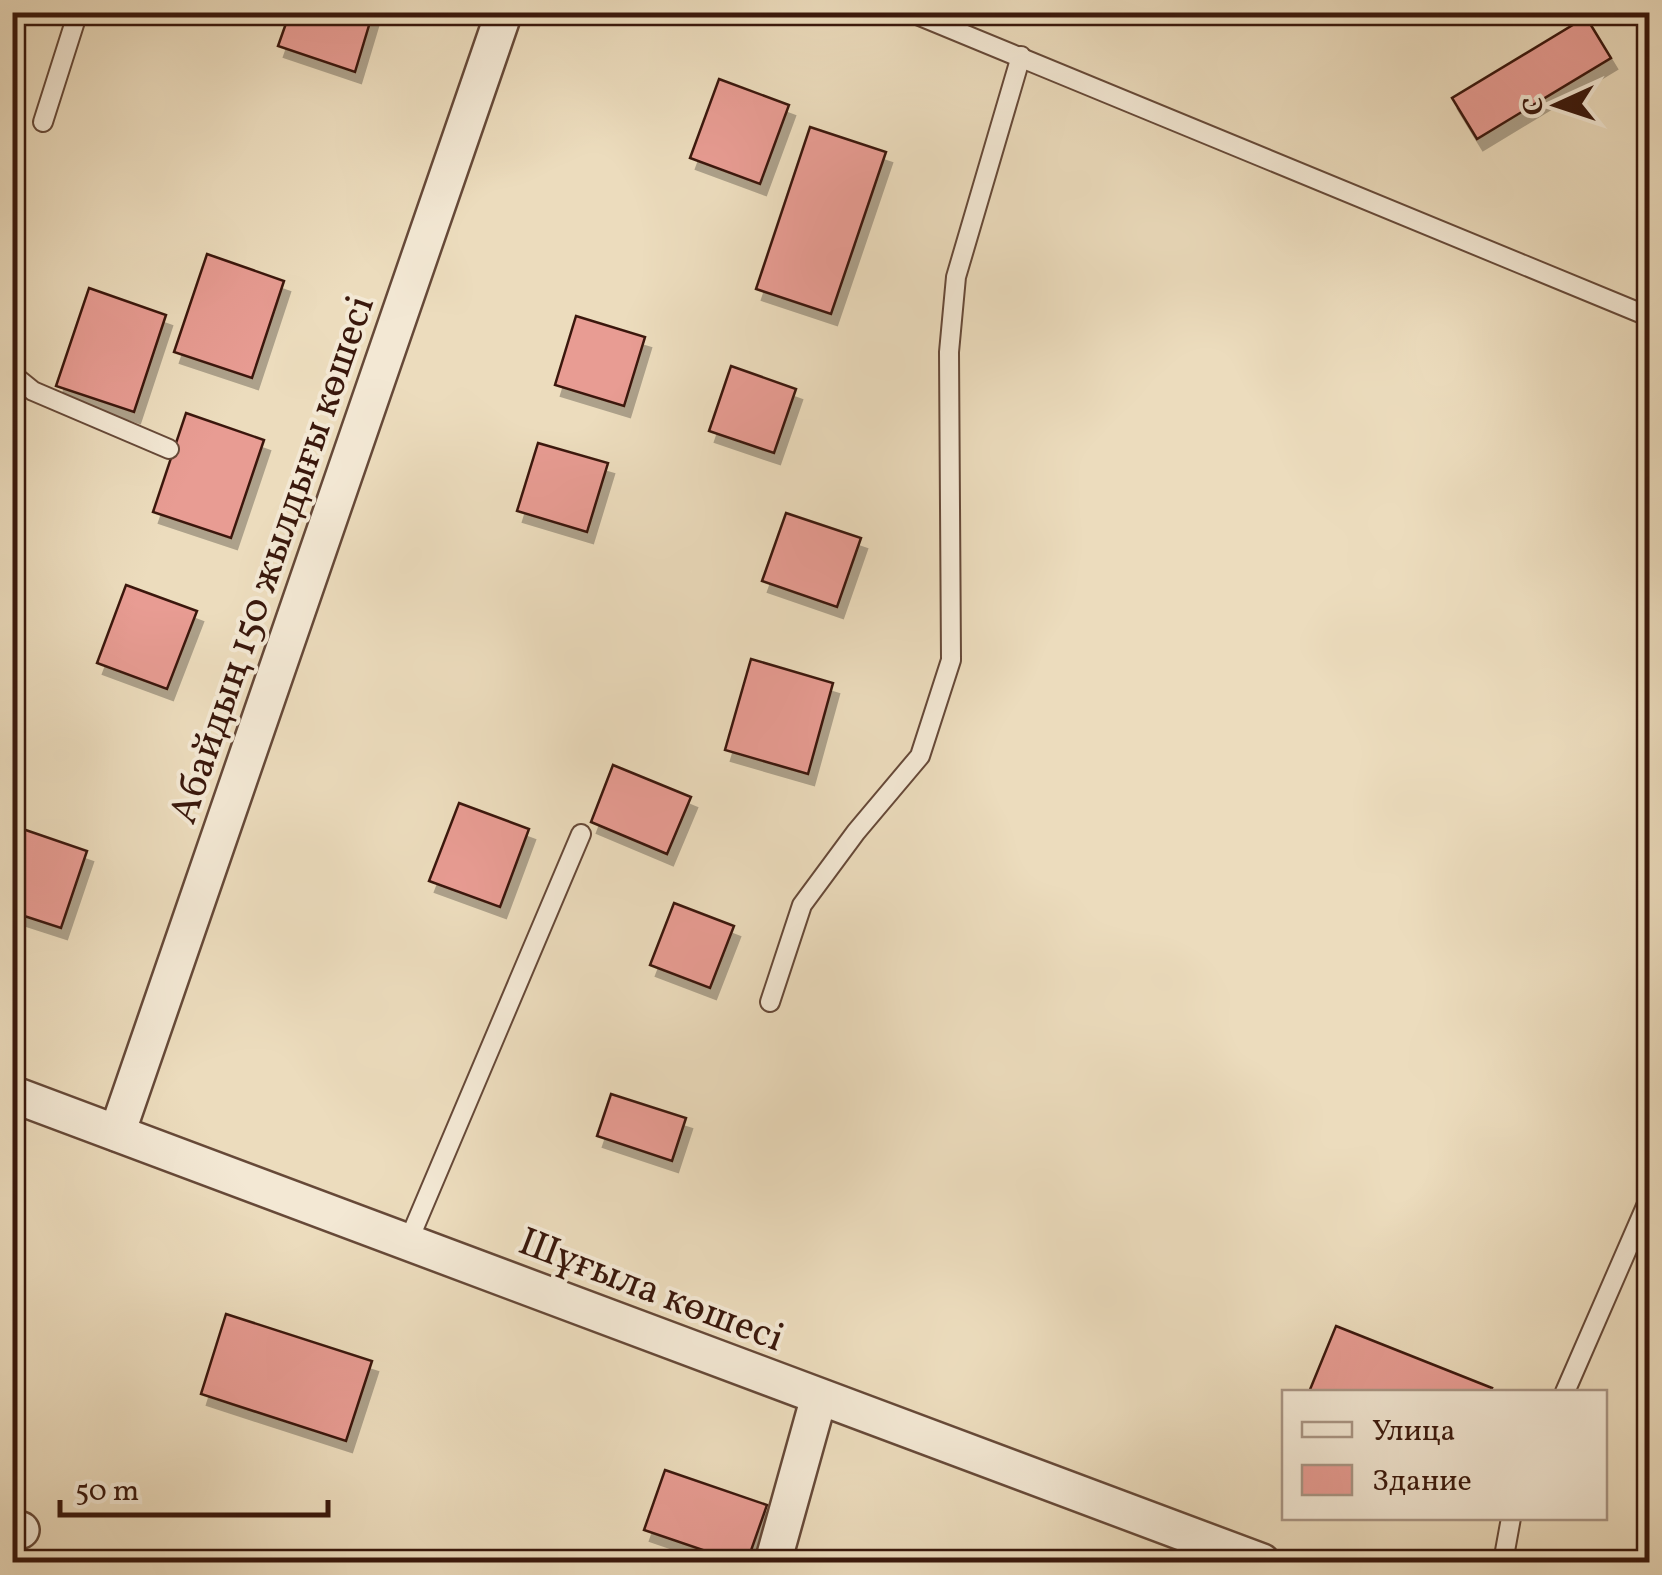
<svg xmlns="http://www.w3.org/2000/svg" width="1662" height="1575" font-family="Vollkorn,serif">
  <defs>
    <filter id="shadow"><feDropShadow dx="6" dy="11" stdDeviation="0" flood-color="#0004"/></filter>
  </defs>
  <rect width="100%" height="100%" fill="#ecdcbd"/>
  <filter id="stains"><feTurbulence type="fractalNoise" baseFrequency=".002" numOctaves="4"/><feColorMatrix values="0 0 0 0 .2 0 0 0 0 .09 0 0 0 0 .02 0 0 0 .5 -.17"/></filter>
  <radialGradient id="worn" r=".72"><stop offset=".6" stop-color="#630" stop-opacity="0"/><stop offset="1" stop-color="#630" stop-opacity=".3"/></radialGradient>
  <g fill="#e89c93" stroke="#3a180c" stroke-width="2.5" filter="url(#shadow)">
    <path d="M290,12H373L355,72L278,46Z"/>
    <path d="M1586,17L1611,58L1477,139L1452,98Z"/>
    <path d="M719,79L789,105L760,184L690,158Z"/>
    <path d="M810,127L886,152L831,314L756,289Z"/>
    <path d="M207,254L284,281L252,378L174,352Z"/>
    <path d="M89,288L166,315L134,412L56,386Z"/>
    <path d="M576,316L645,337L624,406L555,385Z"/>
    <path d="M731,366L796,389L774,453L709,431Z"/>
    <path d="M186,413L264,440L231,538L153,512Z"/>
    <path d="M538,443L608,463L587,532L517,511Z"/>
    <path d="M786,513L861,538L837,607L762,581Z"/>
    <path d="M126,585L197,611L167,689L97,663Z"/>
    <path d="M751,659L833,683L808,774L725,750Z"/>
    <path d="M613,765L691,797L667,854L591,822Z"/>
    <path d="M459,803L529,829L500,907L429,881Z"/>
    <path d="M14,826L87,851L61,928L12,912Z"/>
    <path d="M674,903L734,926L710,988L650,965Z"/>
    <path d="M611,1094L686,1118L672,1161L597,1136Z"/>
    <path d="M226,1314L372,1361L346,1441L201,1394Z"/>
    <path d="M1336,1326L1492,1388L1490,1392H1309Z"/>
    <path d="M665,1470L767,1505L747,1562H738L644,1530Z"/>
  </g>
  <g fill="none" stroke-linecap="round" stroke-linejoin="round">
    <g stroke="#664938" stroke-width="22">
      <g id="lane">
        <path d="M910,12L1650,317"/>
        <path d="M43,122L78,12"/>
        <path d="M12,374L33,391L169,449"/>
        <path d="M770,1002L802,905L856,832L920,756L951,660L949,352L956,277L1021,56"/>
        <path d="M408,1242L581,834"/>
        <path d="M1565,1392L1650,1197"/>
        <path d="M1503,1562L1511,1518"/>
      </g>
    </g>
    <g stroke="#664938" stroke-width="40">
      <g id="street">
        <path d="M12,1094L1262,1562"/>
        <path d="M117,1133L504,12"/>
        <path d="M12,1527L21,1530"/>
        <path d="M773,1562L819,1397"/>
      </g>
    </g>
    <use href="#lane" stroke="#f3e8d4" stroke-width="18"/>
    <use href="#street" stroke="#f3e8d4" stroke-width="35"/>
  </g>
  <g text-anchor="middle" stroke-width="8" stroke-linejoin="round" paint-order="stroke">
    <g font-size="40" fill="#3a180c" stroke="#f3e8d4">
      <text transform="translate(270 559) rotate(-71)" y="14">Абайдың 150 жылдығы көшесі</text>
      <text transform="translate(652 1288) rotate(21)" y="14">Шұғыла көшесі</text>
    </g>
  </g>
  <rect width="1662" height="1575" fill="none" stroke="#ecdcbd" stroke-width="50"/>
  <rect x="15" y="15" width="1632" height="1545" fill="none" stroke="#3a180c" stroke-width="5"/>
  <rect x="25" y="25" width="1612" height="1525" fill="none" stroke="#3a180c" stroke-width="2.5"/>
  <rect x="1282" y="1390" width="325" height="130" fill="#f3e8d4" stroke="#a99584" stroke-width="2.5"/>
  <rect x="1302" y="1422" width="50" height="15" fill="#f3e8d4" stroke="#a99584" stroke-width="2.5"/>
  <text x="1372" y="1440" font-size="30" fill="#3a180c">Улица</text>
  <rect x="1302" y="1465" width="50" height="30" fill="#e89c93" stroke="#a99584" stroke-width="2.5"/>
  <text x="1372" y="1490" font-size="30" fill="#3a180c">Здание</text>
  <g transform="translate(1557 105) rotate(267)" stroke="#f3e8d4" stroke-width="8" paint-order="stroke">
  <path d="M0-8L18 38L0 25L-18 38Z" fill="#3a180c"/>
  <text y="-15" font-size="28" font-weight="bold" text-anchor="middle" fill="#3a180c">С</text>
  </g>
  <path d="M60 1500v15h268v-15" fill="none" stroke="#3a180c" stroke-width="5"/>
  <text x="75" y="1500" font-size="30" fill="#3a180c" stroke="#f3e8d4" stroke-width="8" paint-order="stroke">50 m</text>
  <rect width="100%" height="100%" filter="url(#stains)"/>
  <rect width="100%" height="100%" fill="url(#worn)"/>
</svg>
